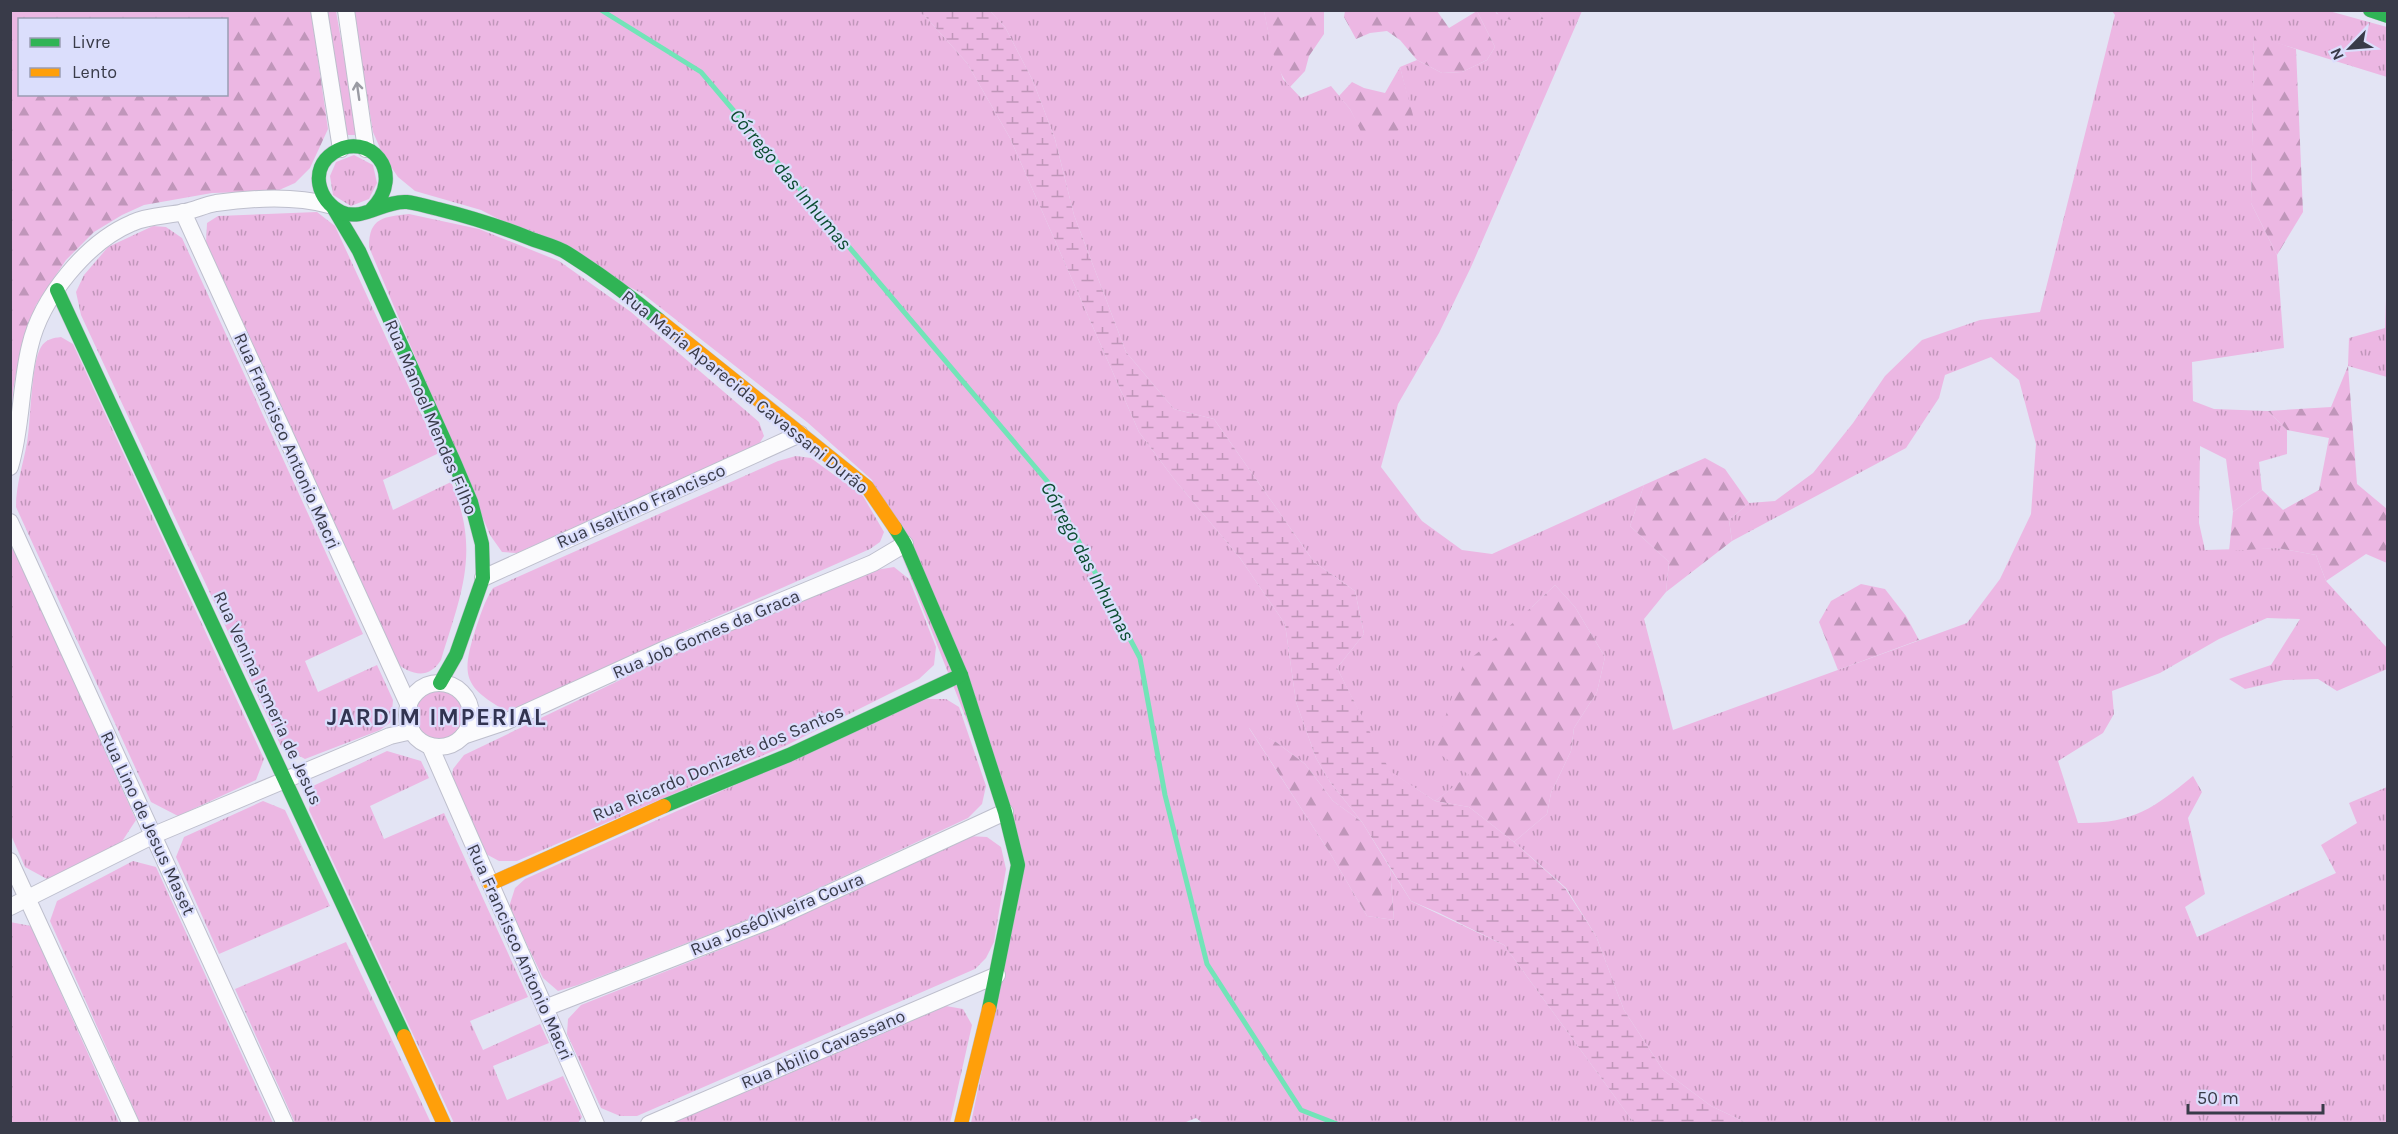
<svg xmlns="http://www.w3.org/2000/svg" width="2398" height="1134" font-family="Karla,sans-serif">
  <defs>
    <pattern id="grass-tufts" width="24" height="20" patternUnits="userSpaceOnUse" patternTransform="scale(1.5)"><rect width="24" height="20" fill="#ecb7e3"/><path d="M3 7l-1-3M5 7V3M7 7l1-3M15 17l-1-3M17 17v-4M19 17l1-3" fill="none" stroke="#c096ba"/></pattern>
    <pattern id="forest-firs" width="22" height="20" patternUnits="userSpaceOnUse" patternTransform="scale(1.5)"><rect width="22" height="20" fill="#ecb7e3"/><path d="M5 1l3.5 6h-7zM16 11l3.5 6h-7z" fill="#c096ba"/></pattern>
    <pattern id="wetland-marsh" width="20" height="14" patternUnits="userSpaceOnUse" patternTransform="scale(1.5)"><rect width="20" height="14" fill="#ecb7e3"/><path d="M1 5h8M5 5V1M11 12h8M15 12V8" fill="none" stroke="#c096ba"/></pattern>
  </defs>
  <rect width="100%" height="100%" fill="#e3e4f4"/>
  <g fill="url(#grass-tufts)">
    <path d="M917,10L925,16L967,63L1010,138L1139,432L1174,479L1240,558L1285,624L1296,702L1316,758L1330,782L1362,822L1333,801L1305,764L1276,742L1249,728L1330,853L1367,916L1394,920L1390,868L1411,901L1504,945L1634,1123L1204,1124L1196,1118L1181,1124L971,1123L1024,865L872,480L807,422L643,294L481,210L415,191L398,177L383,155L373,132L353,11Z"/>
    <path d="M326,11H336L357,131L355,135H348L345,130Z"/>
    <path d="M990,11H1264L1270,40L1283,79L1301,98L1331,86L1350,109L1363,134L1413,119L1400,67L1417,60L1442,73L1462,72L1487,60L1495,47L1477,11H1495L1497,14L1543,18L1538,11H1582L1471,267L1439,333L1398,404L1381,467L1422,521L1462,550L1492,554L1644,485L1630,526L1669,562L1666,592L1644,619L1673,730L1967,623L2000,579L2031,514L2036,444L2019,380L1991,357L1945,375L1939,398L1906,448L1732,541L1729,520L1749,503L1775,501L1813,473L1853,423L1885,376L1922,340L1980,320L2040,312L2115,15L2112,11H2329L2387,27V77L2254,36L2251,203L2277,255L2284,348L2192,362L2193,401L2214,409L2268,411L2287,430V454L2259,462L2262,490L2233,512L2226,459L2200,446L2199,523L2205,550L2277,548L2316,555L2326,581L2387,648V669L2337,691L2318,679L2284,680L2245,689L2229,679L2271,665L2300,619L2267,618L2219,639L2160,673L2112,691L2114,714L2103,733L2058,761L2078,823C2132,824 2153,809 2193,776L2202,792L2188,818L2205,894L2185,907L2197,937L2336,873L2321,845L2357,823L2349,803L2387,787V1123H1747L1711,1106L1663,1070L1624,1010L1596,936L1566,888L1514,842L1547,814L1551,793L1571,751L1574,728L1597,692L1605,657L1575,607L1555,585L1532,607L1470,775L1435,801L1389,771L1337,668L1364,634L1355,591L1314,562L1214,419L1174,409L1126,352L1074,215L1055,139L1033,81L1005,27Z"/>
    <path d="M354,155L373,165L377,183L369,199L351,206L333,195L330,176L336,162Z"/>
    <path d="M317,212L335,226L439,453L383,480L393,510L451,482C481,551 461,594 441,660C428,681 410,674 395,662L206,243L207,223L218,216Z"/>
    <path d="M409,214L479,229L559,261L631,312L759,422L764,436L759,444L517,553L502,552L490,535L369,247C369,217 384,217 409,214Z"/>
    <path d="M153,226L166,227L182,238L363,634L305,661L318,692L377,665L393,700L391,722L380,730L305,759L281,746L81,315L76,292L84,275L108,247Z"/>
    <path d="M2387,269V377L2348,366L2349,338L2385,328Z"/>
    <path d="M61,337L73,344L264,759L256,780L178,816L151,802L16,507C16,484 23,465 27,443C31,420 31,363 41,347C46,339 53,338 61,337Z"/>
    <path d="M796,456L811,458L863,496L884,532L880,542L870,549L664,640L523,706L506,711C464,687 461,676 475,631C480,616 484,602 493,588L778,461Z"/>
    <path d="M10,548L16,551L136,820L119,846L47,879L25,867L11,835Z"/>
    <path d="M894,567L909,579L936,647L934,665L919,679L785,746L517,861H499L486,854L451,783L453,769L464,755L668,657L876,570Z"/>
    <circle cx="439" cy="715" r="24"/>
    <path d="M927,699H946L959,707L986,786L982,804L968,818L770,911L578,985L558,991L543,978L509,907L515,888L525,879Z"/>
    <path d="M387,751L421,761L429,778L370,806L384,839L444,813L528,997L470,1021L483,1050L540,1024L549,1043L493,1066L507,1100L563,1076L582,1117L578,1123H454L309,810L313,786Z"/>
    <path d="M263,801L285,810L330,906L219,954L176,857L184,837Z"/>
    <path d="M968,836L987,837L1001,847L1006,869L994,942L986,958L975,969L637,1116H620L601,1108L567,1034L568,1019L581,1005L772,929Z"/>
    <path d="M133,861L156,867L273,1123H140L50,921L57,901Z"/>
    <path d="M10,922L31,926L119,1123H11Z"/>
    <path d="M346,942L431,1123H295L235,989Z"/>
    <path d="M946,1006L963,1009L972,1025L950,1123L669,1124Z"/>
  </g>
  <g fill="url(#forest-firs)" fill-rule="evenodd">
    <path d="M11,11H311L328,129L310,168L295,183L277,191L212,193L144,205L122,215L94,232L66,260L36,305L22,344L13,390L11,419ZM20,20H226V94H20Z"/>
    <path d="M1264,11H1324V34L1309,56L1305,71L1290,87C1273,68 1269,35 1264,11Z"/>
    <path d="M1345,11H1437L1449,28L1477,11L1495,47L1487,60L1462,72L1442,73L1417,60L1400,40L1387,31L1370,33L1356,39L1344,17Z"/>
    <path d="M1495,11H1538L1544,19C1527,20 1507,25 1495,11Z"/>
    <path d="M2254,35L2296,49L2303,212L2277,255L2251,203Z"/>
    <path d="M1400,67L1414,119L1393,134H1362L1350,109L1339,96L1352,82L1364,88L1385,93Z"/>
    <path d="M2348,366L2357,484L2387,509V563L2366,554L2326,581L2316,555L2277,548L2229,551L2233,512L2262,490L2283,510L2319,490L2329,438L2287,430L2268,411L2331,407Z"/>
    <path d="M1705,458L1725,469L1749,503L1729,520L1732,541L1666,592L1669,562L1630,526L1644,485Z"/>
    <path d="M1861,584L1885,589L1906,616L1919,640L1838,670L1819,622L1831,601Z"/>
    <path d="M1555,585L1575,607L1605,657L1597,692L1574,728L1571,751L1551,793L1547,814L1514,842L1469,807L1435,801L1469,775L1434,750L1463,665L1532,607Z"/>
    <path d="M1248,726L1276,742L1305,764L1333,801L1362,822L1390,868L1394,920L1367,916L1330,853Z"/>
  </g>
  <path fill="url(#wetland-marsh)" d="M917,11H990L1005,27L1033,81L1055,139L1074,215L1126,352L1174,409L1214,419L1314,562L1355,591L1364,634L1337,668L1390,771L1435,801L1469,807L1514,842L1565,888L1596,936L1624,1010L1663,1070L1711,1106L1747,1123H1634L1504,945L1439,913L1411,901L1362,822L1330,782L1316,758L1296,702L1285,624L1240,558L1174,479L1139,432L1010,138L967,63L925,16Z"/>
  <g fill="none" stroke-linecap="round" stroke-linejoin="round">
    <path stroke="#72e4b8" stroke-width="5" d="M601,10L701,72L1047,481L1140,658L1165,795L1207,964L1301,1110L1337,1124"/>
    <g stroke="#bebfcd" stroke-width="18">
      <g id="street">
        <path d="M319,10L341,149"/>
        <path d="M346,10L366,149"/>
        <path d="M183,212L409,706"/>
        <path d="M10,467C22,427 20,386 30,346C41,298 87,242 132,223C149,215 167,216 185,212C195,210 205,205 216,203C252,198 293,195 329,205"/>
        <path d="M10,522L285,1124"/>
        <path d="M483,578L800,434"/>
        <circle cx="439" cy="715" r="32"/>
        <path d="M463,736L505,722L665,649L873,563L905,544"/>
        <path d="M430,746L596,1124"/>
        <path d="M10,861L131,1124"/>
        <path d="M10,907L154,835L390,736L412,731"/>
        <path d="M545,1008L771,920L1005,812"/>
        <path d="M649,1124L997,975"/>
      </g>
    </g>
    <g stroke="#bebfcd" stroke-width="15">
      <g id="fast">
        <path d="M2370,10L2388,16"/>
        <path d="M334,209L359,251L455,464L471,502L482,544L483,578L456,655L440,683"/>
        <path d="M371,210C408,173 368,129 333,153C309,169 318,201 341,212C362,222 385,200 407,202C417,203 428,207 438,209C470,217 499,226 529,238C541,243 556,246 567,253C599,273 630,296 659,320"/>
        <path d="M57,290L404,1036"/>
        <path d="M895,528L905,544L961,675L1005,812L1018,865L989,1009"/>
        <path d="M664,806L789,755L961,675"/>
      </g>
    </g>
    <g stroke="#bebfcd" stroke-width="15">
      <g id="slow">
        <path d="M659,320L867,487L895,528"/>
        <path d="M490,884L664,806"/>
        <path d="M404,1036L444,1124"/>
        <path d="M961,1124L989,1009"/>
      </g>
    </g>
    <use href="#street" stroke="#fbfbfd" stroke-width="16"/>
    <use href="#fast" stroke="#30b455" stroke-width="14"/>
    <use href="#slow" stroke="#ff9f0a" stroke-width="14"/>
  </g>
  <defs><path id="oneway-shaft" d="M-6 0H5M1.5-3L5.5 0L1.5 3" fill="none" stroke-width="1.6" stroke-linecap="round" stroke-linejoin="round" transform="scale(1.5)"/></defs>
  <use stroke="#9a9ba3" href="#oneway-shaft" transform="translate(358 91) rotate(-98)"/>
  <g text-anchor="middle" stroke-width="4.5" stroke-linejoin="round" paint-order="stroke">
    <g font-size="18" fill="#393b49" stroke="#dbdefc">
      <text transform="translate(745 392) rotate(39)" y="6">Rua Maria Aparecida Cavassani Durão</text>
      <text transform="translate(431 417) rotate(67)" y="6">Rua Manoel Mendes Filho</text>
      <text transform="translate(287 441) rotate(66)" y="6">Rua Francisco Antonio Macri</text>
      <text transform="translate(641 506) rotate(-24)" y="6">Rua Isaltino Francisco</text>
      <text transform="translate(706 634) rotate(-23)" y="6">Rua Job Gomes da Graca</text>
      <text transform="translate(268 698) rotate(65)" y="6">Rua Venina Ismeria de Jesus</text>
      <text transform="translate(718 763) rotate(-23)" y="6">Rua Ricardo Donizete dos Santos</text>
      <text transform="translate(148 823) rotate(65)" y="6">Rua Lino de Jesus Maset</text>
      <text transform="translate(777 914) rotate(-23)" y="6">Rua JoséOliveira Coura</text>
      <text transform="translate(520 952) rotate(66)" y="6">Rua Francisco Antonio Macri</text>
      <text transform="translate(823 1049) rotate(-23)" y="6">Rua Abilio Cavassano</text>
    </g>
    <g font-size="20" font-style="italic" fill="#0b4d31" stroke="#dbdefc">
      <text transform="translate(791 179) rotate(50)" y="7">Córrego das Inhumas</text>
      <text transform="translate(1088 561) rotate(62)" y="7">Córrego das Inhumas</text>
    </g>
    <g font-size="24" font-weight="bold" letter-spacing="1.5" fill="#323451" stroke="#dbdefc">
      <text x="437" y="725">JARDIM IMPERIAL</text>
    </g>
  </g>
  <rect width="2398" height="1134" fill="none" stroke="#393b49" stroke-width="24"/>
  <rect x="18" y="18" width="210" height="78" fill="#dbdefc" stroke="#9a9db4" stroke-width="1.5"/>
  <rect x="30" y="38" width="30" height="9" fill="#30b455" stroke="#9a9db4" stroke-width="1.5"/>
  <text x="72" y="48" font-size="18" fill="#393b49">Livre</text>
  <rect x="30" y="68" width="30" height="9" fill="#ff9f0a" stroke="#9a9db4" stroke-width="1.5"/>
  <text x="72" y="78" font-size="18" fill="#393b49">Lento</text>
  <g transform="translate(2350 48) rotate(245)" stroke="#dbdefc" stroke-width="4.5" paint-order="stroke">
  <path d="M0-4.5L10 22L0 15L-10 22Z" fill="#393b49"/>
  <text y="-9" font-size="16" font-weight="bold" text-anchor="middle" fill="#393b49">N</text>
  </g>
  <path d="M2188 1104v9h135v-9" fill="none" stroke="#393b49" stroke-width="3"/>
  <text x="2197" y="1104" font-size="18" fill="#393b49" stroke="#dbdefc" stroke-width="4.5" paint-order="stroke">50 m</text>
</svg>
